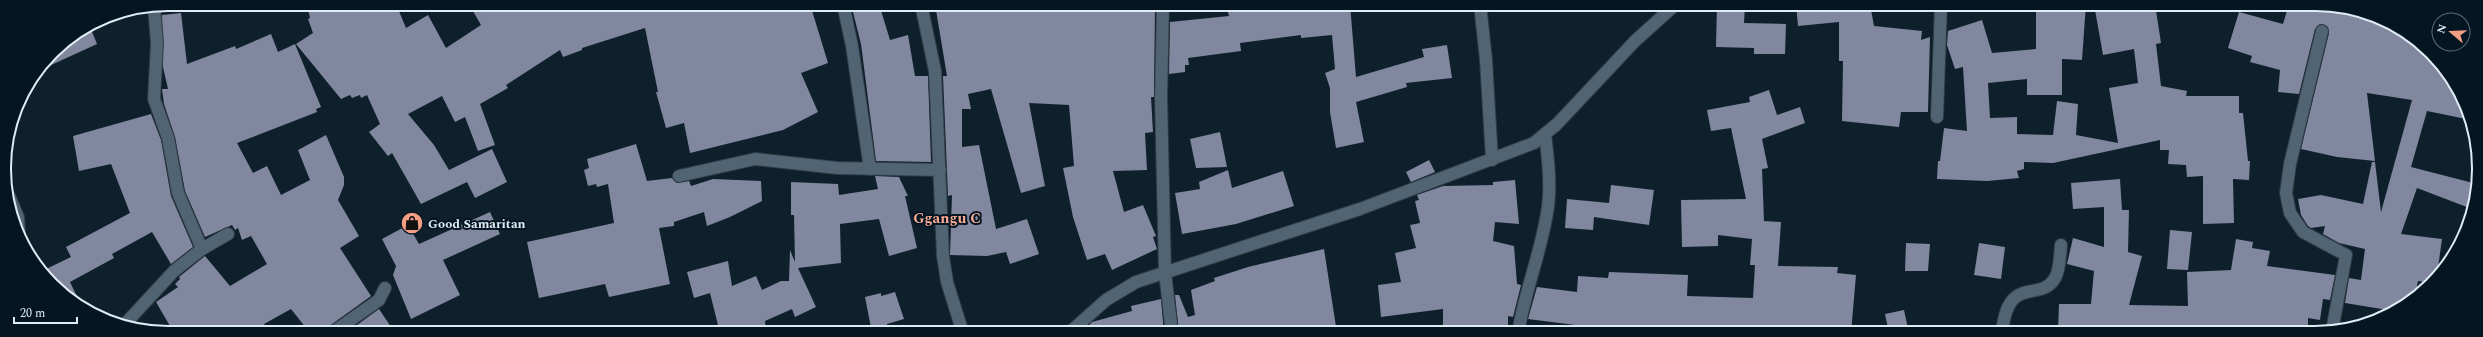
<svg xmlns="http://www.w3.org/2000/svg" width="2483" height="337" font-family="Spectral,serif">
  <rect width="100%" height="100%" fill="#0e202c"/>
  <g fill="#81879e">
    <path d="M307,4H396L406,28L428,15L446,48L481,25L469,4H810L828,63L801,73L818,112L783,130L690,153L684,123L666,128L656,92H658L645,28L582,48V50L563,57L560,50L506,85L508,88L480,104L495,145L478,151L465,117L455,122L442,96L408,114L434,145L449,170L492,149L507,182L475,198L467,182L421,204L392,153L388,156L369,132L380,124L367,95L361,98L360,95L352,98L350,95L341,99L296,44L313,33L308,19L310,18Z"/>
    <path d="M851,4H879L890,40L908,35L915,76H928L931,162L876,161L861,44Z"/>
    <path d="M935,4H1045L1046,11L1098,4H1155L1154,97H1151L1153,132L1145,133L1147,170L1113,171L1124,212L1143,205L1156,236L1153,237L1157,249L1112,270L1105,254L1087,260L1073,217L1063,168L1074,166L1069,105L1029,103L1045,186L1021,193L991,89L968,94L971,109H962V147L979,145L996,229L1027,219L1039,254L1010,264L1006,252L987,256L950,255L952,195L948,196L943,76H947Z"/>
    <path d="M1272,4H1350L1356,77L1424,57L1422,49L1447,45L1452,78L1406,83L1407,87L1356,102L1364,142L1336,148L1330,112V88L1325,73L1335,69L1332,35L1301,38V35L1240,43L1241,51L1188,58L1189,65H1185V72L1169,74L1170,22L1229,16L1227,9Z"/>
    <path d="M1717,4H1745L1744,23L1786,24L1785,54H1754V48L1716,47Z"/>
    <path d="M1796,4H1870L1874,26L1922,31L1921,40L1930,37L1928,112H1901L1899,127L1842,121L1843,61H1839V22L1798,26Z"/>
    <path d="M2036,4H2086L2082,60L2062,59V95H2027V79L1988,83L1990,118L2017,117V134L2053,135L2057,101L2078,104L2076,135L2118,143L2109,88L2138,83L2134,49L2103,55L2094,4H2155L2161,43L2156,44L2161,86L2187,91L2186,96H2239V113H2243L2248,161H2250L2249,180L2233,179L2234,223L2203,224V176L2187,177L2186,165L2168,164L2169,150H2160V140L2053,163L2024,162V169L2017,171L2019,178L1987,181L1937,179L1938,161H1940L1944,128L1967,131L1963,67L1955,69L1947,45L1948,31L1982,20L1992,53L2036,49Z"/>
    <path d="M2289,4H2325L2387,21L2439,61L2470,116L2471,120L2427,111L2411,167L2477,184L2472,209L2417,188L2401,234L2442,239L2437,275L2432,283L2418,281L2415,296L2394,311L2345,303L2349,278L2361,280L2365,249L2339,243L2323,234L2325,226L2311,228L2308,226L2301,215L2298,199L2321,195L2363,204L2372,162H2375L2381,212L2412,100L2367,93L2375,161L2337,157L2301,149L2329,33L2327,26L2320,24L2315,29L2299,94L2278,92L2280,70L2250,62L2252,56L2228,48L2239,12L2283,24Z"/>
    <path d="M181,13L187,64L235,46L236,49L271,34L278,52L295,44L321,107L316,109L317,112L237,143L253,173L267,166L281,195L310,180L298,150L326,135L344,177V185L338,200L359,236L340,248L371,296L328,327L325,333H310L291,309L264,324L270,333H174L156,302L178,287L175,284L180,279L179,277L205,256L230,286L267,264L251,236L242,240L238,228L235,230L232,225L205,237L185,191L175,137L164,104L162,89H168L163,67L162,15Z"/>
    <path d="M90,27L97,44L49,66L46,60L52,52Z"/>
    <path d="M1769,90L1777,115L1800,107L1805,123L1762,139L1768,168L1762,169L1764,221L1781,222L1778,266L1838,267L1837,273L1856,275L1851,333H1750L1751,327L1700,326V333H1583V326L1528,319L1537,287L1577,292L1578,276L1608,278L1609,272L1688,275L1687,296L1753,298L1755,265H1750L1752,239L1718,235V246L1682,247L1681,200L1746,199L1731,128L1711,131L1707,110L1750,102L1749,97Z"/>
    <path d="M151,114L161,140L171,196L193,247L171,264L152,232L112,254L114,258L70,282L81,305L45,277L42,271L71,257L66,247L130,213L111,164L79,171L73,136Z"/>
    <path d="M1220,132L1227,167L1196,168L1190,139Z"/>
    <path d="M636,144L647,181L672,178L677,183L689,181L691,186L713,179L761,181L762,201L730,217L707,226L704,212L674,222V226L659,228L670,284L609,297L605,284L539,298L527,242L614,223L608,184L597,187L596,184L588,186L584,170L589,168L587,159Z"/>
    <path d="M1429,160L1435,172L1411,182L1406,172Z"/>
    <path d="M1228,170L1232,188L1283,171L1294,206L1236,224L1182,234L1175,193L1200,189L1199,182Z"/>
    <path d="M875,176L899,177L908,196H905L917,248L889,256L879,219L840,224L841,263L798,268L816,307L795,317L792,309L765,321L766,333H720L710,293L694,298L687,272L728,261L732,286L756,276L762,290L781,281H789L790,250L795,262L794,215H791V182L838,184L839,195L878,189Z"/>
    <path d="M2120,179L2122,210H2129L2128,252L2142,256L2129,305L2188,306L2187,272L2231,270L2236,239L2253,242L2252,248L2270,251L2267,266L2335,275L2330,300L2323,299L2320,320L2308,318V333H2058L2059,304H2091L2094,271L2067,264L2073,238L2104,247V207L2073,209L2071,183Z"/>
    <path d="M1515,180L1519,224L1495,222L1493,241L1514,246L1517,284L1521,285L1513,317L1508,316V329H1443V309L1381,317L1378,285L1401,282L1395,253L1416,248L1410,225L1420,223L1415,201L1419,200L1417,195L1443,186L1493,185V182Z"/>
    <path d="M1611,185L1654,190L1649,225L1594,217L1593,230L1565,228L1567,199L1609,203Z"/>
    <path d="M490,212L500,234L443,260L460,295L411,319L393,275L396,266L382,239L408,225L419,244Z"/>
    <path d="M2170,230L2192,232L2188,270L2167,269Z"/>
    <path d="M1906,243L1930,244L1928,271H1905Z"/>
    <path d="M1979,243L2005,247L2001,279L1974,275Z"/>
    <path d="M1324,249L1337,333H1179L1175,295H1179L1188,317L1195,315L1191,290L1215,281L1214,278L1248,267Z"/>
    <path d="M895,292L904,319L887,324L889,333H872L865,297L881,293V296Z"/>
    <path d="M1161,299L1164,333H1081L1092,322L1132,311L1131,306Z"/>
    <path d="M379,309L395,333H346Z"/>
    <path d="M1904,310L1909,333H1889L1885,314Z"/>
  </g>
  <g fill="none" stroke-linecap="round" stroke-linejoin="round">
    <g stroke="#313b46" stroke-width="14">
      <g id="street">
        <path d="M843,4L852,46L870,169"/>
        <path d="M921,4L935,71L943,256L947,282L963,333"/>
        <path d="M1163,4L1161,98L1165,272L1172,333"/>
        <path d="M1480,4L1486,60L1492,160"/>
        <path d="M154,7L157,43L154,99L168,138L178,193L202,249"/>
        <path d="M2322,31L2290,164L2286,193L2290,213L2303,232L2346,255L2332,331"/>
        <path d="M1937,117L1941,4"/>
        <path d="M679,176L755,159L837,168L940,170"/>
        <path d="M9,196L18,217L19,233"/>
        <path d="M125,324L174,271L202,249L228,234"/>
        <path d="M332,333L379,300L385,288"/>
        <path d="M1069,333L1106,300L1136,282L1360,209L1534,143L1557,124L1635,41L1676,4"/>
        <path d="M1518,333C1525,290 1542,250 1548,207C1551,183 1548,158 1545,134"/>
        <path d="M2002,333C2008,272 2040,304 2055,278C2060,270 2060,255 2061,245"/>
      </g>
    </g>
    <use href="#street" stroke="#506473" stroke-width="12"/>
  </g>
  <defs>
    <g id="shop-disc" transform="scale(1.15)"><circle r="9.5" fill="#f39f85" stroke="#051623"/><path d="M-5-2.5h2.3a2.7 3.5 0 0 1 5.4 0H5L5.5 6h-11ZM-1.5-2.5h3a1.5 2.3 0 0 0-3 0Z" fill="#111"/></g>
  </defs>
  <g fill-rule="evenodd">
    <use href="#shop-disc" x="412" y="223"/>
  </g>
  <g text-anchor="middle" stroke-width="4" stroke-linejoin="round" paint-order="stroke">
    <g font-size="13" font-weight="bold" fill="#e0ecf5" stroke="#051623" text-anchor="start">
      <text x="428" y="228">Good Samaritan</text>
    </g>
    <g font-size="15" font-weight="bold" fill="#fbab93" stroke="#051623">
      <text x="947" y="223">Ggangu C</text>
    </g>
  </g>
  <path d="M0 0H2483V337H0ZM168 11H2315A157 157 0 0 1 2472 168V169A157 157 0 0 1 2315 326H168A157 157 0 0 1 11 169V168A157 157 0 0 1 168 11Z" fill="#051623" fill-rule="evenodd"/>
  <path fill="none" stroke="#e0ecf5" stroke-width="2" d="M168 11H2315A157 157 0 0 1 2472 168V169A157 157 0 0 1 2315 326H168A157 157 0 0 1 11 169V168A157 157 0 0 1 168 11Z"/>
  <g transform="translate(2451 32) rotate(289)"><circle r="19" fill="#051623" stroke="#5d6c77"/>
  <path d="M0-3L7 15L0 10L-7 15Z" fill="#f39f85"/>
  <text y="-6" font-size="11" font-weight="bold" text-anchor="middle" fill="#e0ecf5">N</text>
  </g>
  <path d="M14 317v6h63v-6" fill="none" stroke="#e0ecf5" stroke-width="2"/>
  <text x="20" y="317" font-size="12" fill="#e0ecf5" stroke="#051623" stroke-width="3" paint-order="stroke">20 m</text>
</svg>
